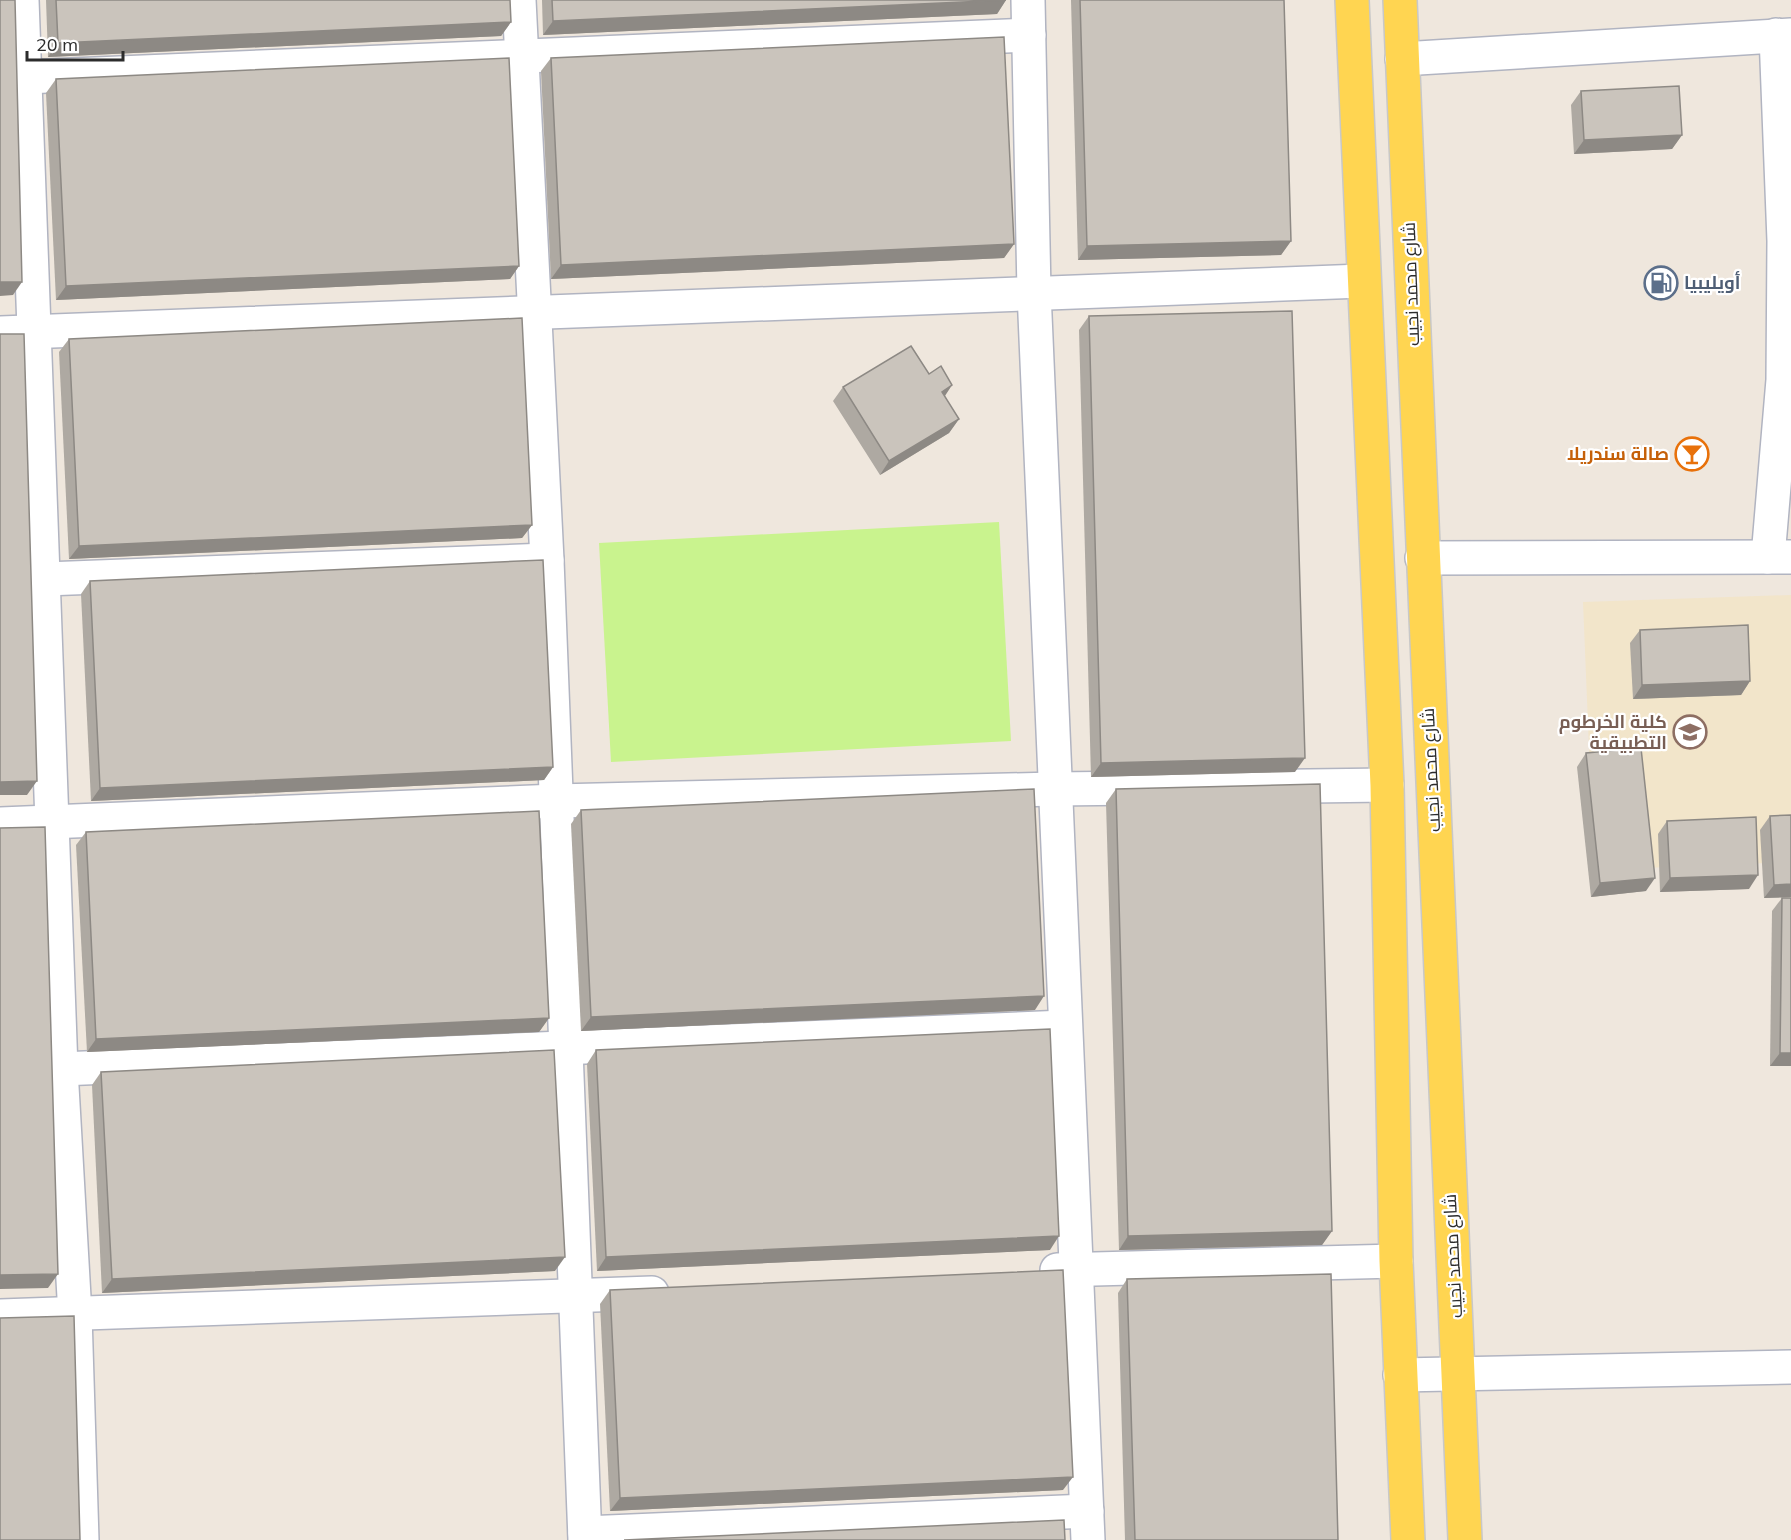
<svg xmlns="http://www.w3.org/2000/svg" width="1791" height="1540" font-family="Mulish,Cairo,sans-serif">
  <rect width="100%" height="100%" fill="#efe7dd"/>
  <path fill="#f2e5ca" d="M1791,595V862L1594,870L1583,602Z"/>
  <path fill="#c9f38e" d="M999,522L1011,741L611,762L599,543Z"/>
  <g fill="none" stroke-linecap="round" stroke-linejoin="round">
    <g stroke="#b1b4c1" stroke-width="36">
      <g id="minor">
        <path d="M22,0L61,1069L75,1315L82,1540"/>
        <path d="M519,0L547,560L585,1540"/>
        <path d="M1028,0L1034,292L1088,1540"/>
        <path d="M1402,59L1791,35"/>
        <path d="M24,77L1029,35"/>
        <path d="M0,333L1362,281"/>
        <path d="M1768,557L1783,380L1784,241L1776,35"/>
        <path d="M1422,558L1789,557"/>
        <path d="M45,579L547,560"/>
        <path d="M0,824L556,801L1054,789L1387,785"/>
        <path d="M61,1069L1065,1027"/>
        <path d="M1057,1270L1396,1261"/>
        <path d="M0,1316L652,1293"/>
        <path d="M1400,1375L1791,1367"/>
        <path d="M585,1533L1087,1511"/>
      </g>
    </g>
    <g stroke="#c8c8c8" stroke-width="36">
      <g id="major">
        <path d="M1352,0L1387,785L1396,1261L1408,1540"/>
        <path d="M1400,0L1465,1540"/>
      </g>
    </g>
    <use href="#minor" stroke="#fff" stroke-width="33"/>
    <use href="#major" stroke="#ffd551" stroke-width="33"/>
  </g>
  <g fill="#aea9a2">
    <path d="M46,0H510L511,22L501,36L48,57Z"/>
    <path d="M542,0H1006L997,14L543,35Z"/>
    <path d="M1071,0H1284L1291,241L1281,255L1078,260Z"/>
    <path d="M551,58L1014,244L1004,258L551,279L541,71Z"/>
    <path d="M56,79L519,266L510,279L56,300L46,93Z"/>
    <path d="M1581,91L1682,135L1672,149L1574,154L1571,105Z"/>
    <path d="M1089,316L1295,772L1091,777L1079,330Z"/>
    <path d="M69,339L532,525L522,538L69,559L59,352Z"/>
    <path d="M929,374L952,385L944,396L959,419L949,433L880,475L833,401L843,387Z"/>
    <path d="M90,581L553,767L544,780L91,801L81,594Z"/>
    <path d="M1640,630L1750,681L1741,695L1633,699L1630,643Z"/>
    <path d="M1586,753L1646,891L1591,897L1577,767Z"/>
    <path d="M1116,789L1332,1231L1322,1245L1119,1250L1106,803Z"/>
    <path d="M581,810L1035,1010L581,1031L571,824Z"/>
    <path d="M1791,815V897L1764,898L1760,830L1770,816Z"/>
    <path d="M1667,821L1749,889L1660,892L1658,834Z"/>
    <path d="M86,832L549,1018L539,1032L87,1052L76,845Z"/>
    <path d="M1782,898H1791V1066H1770L1772,911Z"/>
    <path d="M596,1050L1050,1250L597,1271L587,1064Z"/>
    <path d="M101,1072L555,1271L102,1293L92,1085Z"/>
    <path d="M1127,1279L1338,1540H1125L1118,1293Z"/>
    <path d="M610,1290L1063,1490L610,1511L600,1304Z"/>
  </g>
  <g fill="#8d8984">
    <path d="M1006,0L997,14L543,35L553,21Z"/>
    <path d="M511,22L501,36L48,57L58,43Z"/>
    <path d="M1682,135L1672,149L1574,154L1584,140Z"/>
    <path d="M1291,241L1281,255L1078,260L1087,246Z"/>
    <path d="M1014,244L1004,258L551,279L561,265Z"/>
    <path d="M519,266L510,279L56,300L66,286Z"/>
    <path d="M0,282H22L13,295L0,296Z"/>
    <path d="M952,385L943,399L942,392Z"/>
    <path d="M959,419L949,433L880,475L889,461Z"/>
    <path d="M532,525L522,538L69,559L79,546Z"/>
    <path d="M1750,681L1741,695L1633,699L1642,685Z"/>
    <path d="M1305,758L1295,772L1091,777L1101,763Z"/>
    <path d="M553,767L544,780L91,801L100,788Z"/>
    <path d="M37,781L27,795H0V782Z"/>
    <path d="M1758,875L1749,889L1660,892L1670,878Z"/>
    <path d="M1655,878L1646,891L1591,897L1600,883Z"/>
    <path d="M1791,884V897L1764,898L1774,885Z"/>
    <path d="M1044,996L1035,1010L581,1031L591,1017Z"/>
    <path d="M549,1018L539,1032L87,1052L96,1039Z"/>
    <path d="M1780,1053H1791V1066H1770Z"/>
    <path d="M1332,1231L1322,1245L1119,1250L1128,1236Z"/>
    <path d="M1059,1236L1050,1250L597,1271L606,1257Z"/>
    <path d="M565,1257L555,1271L102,1293L112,1279Z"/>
    <path d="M58,1274L48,1288L0,1289V1275Z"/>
    <path d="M1073,1477L1063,1490L610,1511L620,1498Z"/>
  </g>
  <g fill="#cac4bc" stroke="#8d8984" stroke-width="1.5">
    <path d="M0,0H15L22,282H0Z"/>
    <path d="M56,0H510L511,22L58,43Z"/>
    <path d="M552,0H1006L553,21Z"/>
    <path d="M1080,0H1284L1291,241L1087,246Z"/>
    <path d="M1004,37L1014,244L561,265L551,58Z"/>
    <path d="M509,58L519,266L66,286L56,79Z"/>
    <path d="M1679,86L1682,135L1584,140L1581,91Z"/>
    <path d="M1292,311L1305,758L1101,763L1089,316Z"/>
    <path d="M522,318L532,525L79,546L69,339Z"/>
    <path d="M0,334H24L37,781L0,782Z"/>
    <path d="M911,346L929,374L941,366L952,385L942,392L959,419L889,461L843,387Z"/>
    <path d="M543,560L553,767L100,788L90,581Z"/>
    <path d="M1748,625L1750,681L1642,685L1640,630Z"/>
    <path d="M1641,748L1655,878L1600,883L1586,753Z"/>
    <path d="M1320,784L1332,1231L1128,1236L1116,789Z"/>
    <path d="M1034,789L1044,996L591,1017L581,810Z"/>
    <path d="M539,811L549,1018L96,1039L86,832Z"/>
    <path d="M1791,815V884L1774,885L1770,816Z"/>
    <path d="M1756,817L1758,875L1670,878L1667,821Z"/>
    <path d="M45,827L58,1274L0,1275V828Z"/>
    <path d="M1782,898H1791V1053H1780Z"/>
    <path d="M1050,1029L1059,1236L606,1257L596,1050Z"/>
    <path d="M554,1050L565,1257L112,1279L101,1072Z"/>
    <path d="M1063,1270L1073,1477L620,1498L610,1290Z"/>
    <path d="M1331,1274L1338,1540H1135L1127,1279Z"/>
    <path d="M74,1316L80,1540H0V1318Z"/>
    <path d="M1064,1520L1065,1540H624Z"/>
  </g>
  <defs>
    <g id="fuel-ring" transform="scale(1.725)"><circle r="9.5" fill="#fff" stroke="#5c6f8a" stroke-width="1.5"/><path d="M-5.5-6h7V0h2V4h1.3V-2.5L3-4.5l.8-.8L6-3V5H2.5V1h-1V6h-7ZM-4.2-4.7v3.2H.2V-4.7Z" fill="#5c6f8a"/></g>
    <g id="bar-ring" transform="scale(1.725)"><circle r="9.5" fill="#fff" stroke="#e8710a" stroke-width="1.5"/><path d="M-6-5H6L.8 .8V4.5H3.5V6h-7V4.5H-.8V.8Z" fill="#e8710a"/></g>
    <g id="university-ring" transform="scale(1.725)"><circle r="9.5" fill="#fff" stroke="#8d6e63" stroke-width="1.5"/><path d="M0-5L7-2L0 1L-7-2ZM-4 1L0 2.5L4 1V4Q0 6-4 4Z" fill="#8d6e63"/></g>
  </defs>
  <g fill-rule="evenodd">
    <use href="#fuel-ring" x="1661" y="283"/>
    <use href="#bar-ring" x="1692" y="454"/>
    <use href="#university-ring" x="1690" y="732"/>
  </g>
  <g text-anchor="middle" stroke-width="4.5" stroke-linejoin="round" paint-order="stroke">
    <g font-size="18" font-weight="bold" fill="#4e5e75" stroke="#fff" text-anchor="start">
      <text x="1684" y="289">أويليبيا</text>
    </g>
    <g font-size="18" fill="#2c2c2c" stroke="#fff">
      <text transform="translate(1411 284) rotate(-92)" y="6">شارع محمد نجيب</text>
      <text transform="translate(1431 770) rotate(-93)" y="6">شارع محمد نجيب</text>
      <text transform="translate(1453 1256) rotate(-93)" y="6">شارع محمد نجيب</text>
    </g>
    <g font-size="18" font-weight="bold" fill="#c56008" stroke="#fff" text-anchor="end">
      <text x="1669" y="460">صالة سندريلا</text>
    </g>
    <g font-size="18" font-weight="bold" fill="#785e54" stroke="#fff" text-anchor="end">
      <text x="1667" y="728">كلية الخرطوم<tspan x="1667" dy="21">التطبيقية</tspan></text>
    </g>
  </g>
  <path d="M27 51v9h96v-9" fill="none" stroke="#2c2c2c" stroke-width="3"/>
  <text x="36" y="51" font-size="18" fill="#2c2c2c" stroke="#ffffff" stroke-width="4.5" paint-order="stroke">20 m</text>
</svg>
